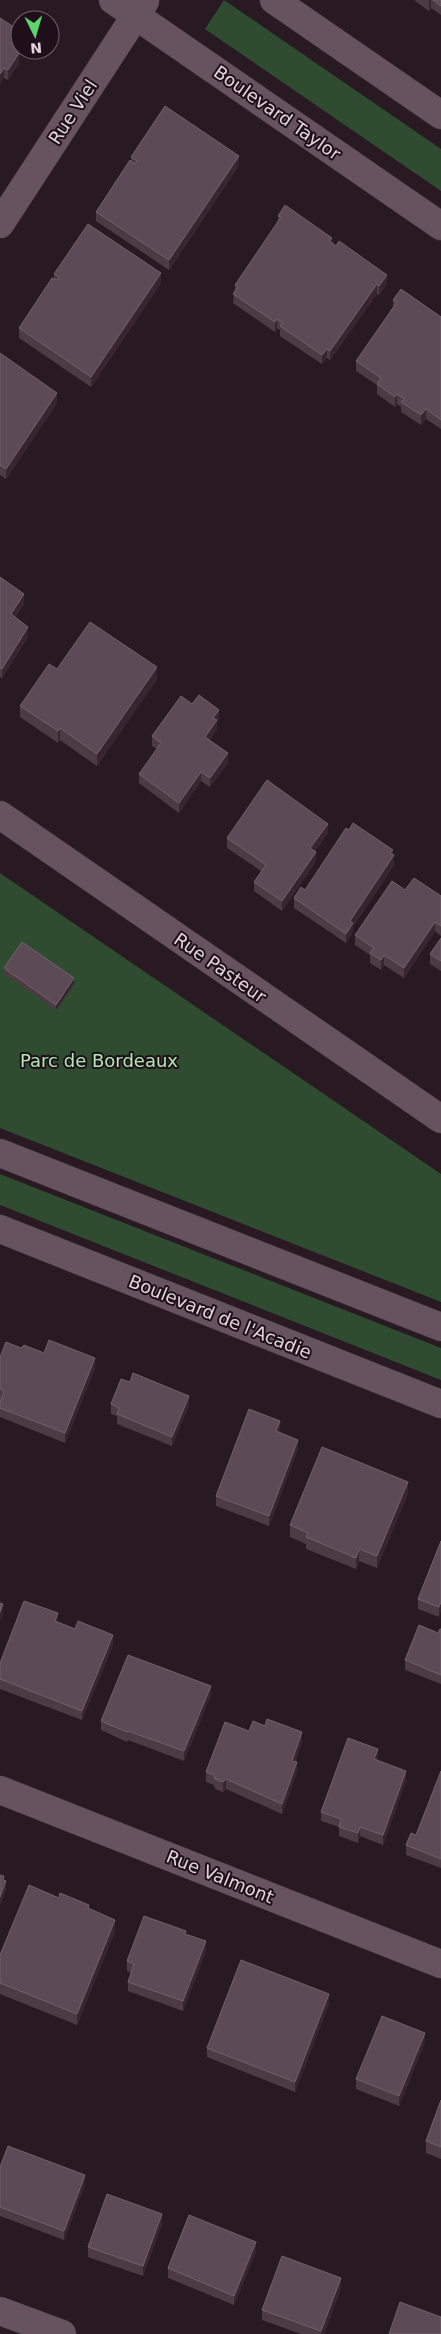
<svg xmlns="http://www.w3.org/2000/svg" width="441" height="2334" font-family="'DejaVu Sans',sans-serif">
  <rect width="100%" height="100%" fill="#291923"/>
  <g fill="#2f4b30">
    <path d="M224,0L441,149V191L205,29Z"/>
    <path d="M0,873L441,1174V1302L0,1128Z"/>
    <path d="M0,1174L441,1348V1380L0,1205Z"/>
  </g>
  <g fill="none" stroke-linecap="round" stroke-linejoin="round">
    <g stroke="#43363f" stroke-width="29">
      <g id="street">
        <path d="M113,0L441,226"/>
        <path d="M274,0L441,115"/>
        <path d="M0,224L145,1"/>
        <path d="M0,815L441,1119"/>
        <path d="M0,1790L441,1964"/>
        <path d="M0,2311L62,2334"/>
      </g>
    </g>
    <g stroke="#43363f" stroke-width="29">
      <g id="secondary">
        <path d="M0,1153L441,1327"/>
        <path d="M0,1229L441,1404"/>
      </g>
    </g>
    <use href="#street" stroke="#66535f" stroke-width="28"/>
    <use href="#secondary" stroke="#66535f" stroke-width="28"/>
  </g>
  <g fill="#4c3b45">
    <path d="M414,0H441V15L431,8L429,11Z"/>
    <path d="M0,18L20,50H24L19,57V63L8,80L4,78Z"/>
    <path d="M131,157L239,165L169,270L96,221V212L131,162Z"/>
    <path d="M278,216L332,243L387,284L379,295L377,294L330,360L327,358L322,364L280,336V330L277,328L275,332L233,303L235,285L278,222Z"/>
    <path d="M54,274L161,283L91,387L19,338V328L54,279Z"/>
    <path d="M393,300L441,317V429L426,419L421,425L401,412V407L397,404L395,407L377,394V385L356,371V361L393,308Z"/>
    <path d="M0,353L57,403L6,479L0,475Z"/>
    <path d="M0,577L24,604L15,617L28,637L2,678L0,677Z"/>
    <path d="M57,669L157,679L97,766L60,740L58,743L20,717V706Z"/>
    <path d="M192,704L219,719L217,722V730L209,740L228,763L210,787L201,781L179,813L139,783V774L157,749L152,746V736Z"/>
    <path d="M328,833L315,851L316,861L282,911L254,891V882L261,871L227,848V838Z"/>
    <path d="M393,854L394,865L353,927V932L346,943L294,908V898L305,890Z"/>
    <path d="M405,890L441,896V936L435,931L404,978L384,965L381,970L370,963V955L355,945V935Z"/>
    <path d="M441,938V971L430,964V954Z"/>
    <path d="M4,968L74,984L56,1010L4,974Z"/>
    <path d="M21,1348L44,1353L95,1368L65,1443L0,1417V1402L1,1399H0V1357Z"/>
    <path d="M111,1404L189,1405L172,1446L117,1424V1416L111,1414Z"/>
    <path d="M280,1430L279,1432L298,1449L269,1526L216,1506V1496Z"/>
    <path d="M408,1494L377,1568L359,1561L356,1569L306,1549V1544L290,1537V1525Z"/>
    <path d="M441,1541L439,1617L418,1609V1599Z"/>
    <path d="M58,1622L113,1645L82,1720L0,1689V1663Z"/>
    <path d="M441,1629V1684L405,1670V1660L438,1633Z"/>
    <path d="M211,1695L184,1761L128,1740L127,1742L101,1730V1721Z"/>
    <path d="M249,1731L302,1742L295,1762L297,1772L282,1814L226,1789L223,1792L215,1789L214,1785L206,1782V1772Z"/>
    <path d="M378,1758V1760L406,1781L383,1845L360,1836L358,1843L339,1836V1827L321,1821V1812Z"/>
    <path d="M441,1771V1868L406,1855V1845L416,1835Z"/>
    <path d="M59,1898L89,1909L115,1931L77,2025L0,1994V1955Z"/>
    <path d="M186,1934L206,1951L183,2011L128,1991V1982L131,1973L127,1971V1961Z"/>
    <path d="M329,2004L295,2092L207,2057V2048Z"/>
    <path d="M425,2042L399,2106L356,2089V2079Z"/>
    <path d="M441,2100V2159L426,2153V2141Z"/>
    <path d="M0,2167L85,2184L64,2240L0,2216Z"/>
    <path d="M162,2224L143,2276L88,2257V2247Z"/>
    <path d="M256,2252L234,2305L168,2278V2268Z"/>
    <path d="M341,2288L324,2334H301L262,2320V2310Z"/>
  </g>
  <g fill="#372631">
    <path d="M430,0H431V8L429,11V2Z"/>
    <path d="M20,46V50H24L19,57V63L8,80V70L16,51Z"/>
    <path d="M4,68V78L0,84V74Z"/>
    <path d="M239,156V165L169,270V260Z"/>
    <path d="M161,273V283L91,387V377Z"/>
    <path d="M387,275V284L379,295V286Z"/>
    <path d="M377,284V294L330,360V351Z"/>
    <path d="M277,319V328L275,332V322Z"/>
    <path d="M327,349V358L322,364V355Z"/>
    <path d="M57,393V403L6,479V469Z"/>
    <path d="M397,394V404L395,407V397Z"/>
    <path d="M426,409V419L421,425V415Z"/>
    <path d="M24,594V604L11,623V614Z"/>
    <path d="M28,627V637L2,678V669Z"/>
    <path d="M157,667V679L97,766V754Z"/>
    <path d="M219,710V719L217,722V730L205,747V737L213,718Z"/>
    <path d="M60,728V740L58,743V731Z"/>
    <path d="M228,753V763L210,787V778Z"/>
    <path d="M201,772V781L179,813V803Z"/>
    <path d="M328,824V833L310,858V848Z"/>
    <path d="M393,850V857L394,855V865L353,927V932L346,943V934L350,921L390,853Z"/>
    <path d="M316,852V861L282,911V901Z"/>
    <path d="M435,922V931L404,978V968Z"/>
    <path d="M384,955V965L381,970V960Z"/>
    <path d="M74,978V984L56,1010V1005Z"/>
    <path d="M95,1358V1368L65,1443V1433Z"/>
    <path d="M189,1396V1405L172,1446V1437Z"/>
    <path d="M280,1421V1430L276,1440V1431Z"/>
    <path d="M298,1440V1449L269,1526V1516Z"/>
    <path d="M408,1482V1494L377,1568V1556Z"/>
    <path d="M359,1549V1561L356,1569V1558Z"/>
    <path d="M441,1602V1612L439,1617V1607Z"/>
    <path d="M3,1604V1614L0,1621V1612Z"/>
    <path d="M58,1613V1623L55,1621Z"/>
    <path d="M113,1635V1645L82,1720V1711Z"/>
    <path d="M211,1686V1695L184,1761V1751Z"/>
    <path d="M302,1732V1742L292,1770V1761Z"/>
    <path d="M378,1749V1758L374,1768V1759Z"/>
    <path d="M297,1762V1772L282,1814V1804Z"/>
    <path d="M406,1771V1781L383,1845V1835Z"/>
    <path d="M226,1779V1789L223,1792V1782Z"/>
    <path d="M360,1827V1836L358,1843V1833Z"/>
    <path d="M6,1881V1891L0,1906V1897Z"/>
    <path d="M115,1920V1931L77,2025V2014Z"/>
    <path d="M206,1941V1951L183,2011V2001Z"/>
    <path d="M329,1994V2004L295,2092V2082Z"/>
    <path d="M425,2033V2042L399,2106V2096Z"/>
    <path d="M85,2175V2184L64,2240V2231Z"/>
    <path d="M162,2214V2224L143,2276V2266Z"/>
    <path d="M256,2242V2252L234,2305V2296Z"/>
    <path d="M341,2278V2288L324,2334H321V2331Z"/>
  </g>
  <g fill="#5c4b56" stroke="#71616b">
    <path d="M433,0H441V6Z"/>
    <path d="M0,18L20,31V46L16,51L19,53L8,70L4,68L0,74Z"/>
    <path d="M165,106L239,156L169,260L96,212L130,160L134,164L137,161L131,157Z"/>
    <path d="M285,205L332,238L330,241L336,246L339,241L387,275L379,286L377,284L330,351L327,349L322,355L280,326L283,322L280,321L277,319L275,322L233,294L238,287L235,285L281,217L278,216Z"/>
    <path d="M88,224L161,273L91,377L19,328L52,278L57,280L59,277L54,274Z"/>
    <path d="M401,289L441,317V420L426,409L421,415L401,402L404,399L397,394L395,397L377,384L381,378L356,361L397,302L393,300Z"/>
    <path d="M0,353L57,393L6,469L0,465Z"/>
    <path d="M0,577L24,594L11,614L28,627L2,669L0,668Z"/>
    <path d="M90,622L157,667L97,754L60,728L58,731L20,706L49,664L57,669Z"/>
    <path d="M199,695L219,710L213,718L217,720L205,737L228,753L210,778L201,772L179,803L139,774L161,743L152,736L181,696L192,704Z"/>
    <path d="M267,780L328,824L310,848L316,852L282,901L254,882L266,865L227,838Z"/>
    <path d="M353,823L393,850L390,853L394,855L350,921L353,923L346,934L294,898L301,887L305,890L346,828L349,830Z"/>
    <path d="M414,878L441,896V926L435,922L404,968L384,955L381,960L370,953L374,948L355,935L392,881L405,890Z"/>
    <path d="M441,938V961L430,954Z"/>
    <path d="M22,942L74,978L56,1005L4,968Z"/>
    <path d="M49,1340L95,1358L65,1433L0,1408V1402L4,1391L0,1389V1357L6,1342L21,1348L24,1345L44,1353Z"/>
    <path d="M133,1373L189,1396L172,1437L117,1414L119,1408L111,1404L121,1379L130,1382Z"/>
    <path d="M249,1409L280,1421L276,1431L298,1440L269,1516L216,1496Z"/>
    <path d="M322,1447L408,1482L377,1556L359,1549L356,1558L306,1537L308,1533L290,1525Z"/>
    <path d="M441,1541V1602L439,1607L418,1599Z"/>
    <path d="M24,1601L58,1613L55,1621L75,1629L78,1621L113,1635L82,1711L0,1679V1663Z"/>
    <path d="M0,1603L3,1604L0,1612Z"/>
    <path d="M419,1625L438,1633L440,1629H441V1675L405,1660Z"/>
    <path d="M128,1655L211,1686L184,1751L128,1731L127,1732L101,1721Z"/>
    <path d="M267,1719L302,1732L292,1761L297,1762L282,1804L226,1779L223,1782L215,1779L214,1775L206,1772L225,1722L249,1731L253,1721L265,1726Z"/>
    <path d="M348,1738L378,1749L374,1759L406,1771L383,1835L360,1827L358,1833L339,1827L341,1819L321,1812Z"/>
    <path d="M441,1771V1859L406,1845L411,1833L416,1835Z"/>
    <path d="M0,1875L4,1876L3,1880L6,1881L0,1897Z"/>
    <path d="M29,1885L59,1898L60,1893L89,1905L88,1908L115,1920L77,2014L0,1983V1955Z"/>
    <path d="M144,1916L186,1931L185,1934L206,1941L183,2001L128,1982L134,1964L127,1961Z"/>
    <path d="M241,1960L329,1994L295,2082L207,2048Z"/>
    <path d="M382,2016L425,2033L399,2096L356,2079Z"/>
    <path d="M441,2100V2147L426,2141Z"/>
    <path d="M8,2146L85,2175L64,2231L0,2207V2167Z"/>
    <path d="M107,2194L162,2214L143,2266L88,2247Z"/>
    <path d="M189,2215L256,2242L234,2296L168,2268Z"/>
    <path d="M282,2256L341,2278L321,2331L262,2310Z"/>
    <path d="M400,2302L441,2317V2334H389Z"/>
  </g>
  <g text-anchor="middle" stroke-width="4" stroke-linejoin="round" paint-order="stroke">
    <g font-size="18" fill="#e1d5dc" stroke="#1f0f1a">
      <text transform="translate(73 112) rotate(-57)" y="6">Rue Viel</text>
      <text transform="translate(277 113) rotate(35)" y="6">Boulevard Taylor</text>
      <text transform="translate(220 968) rotate(35)" y="6">Rue Pasteur</text>
      <text transform="translate(220 1317) rotate(22)" y="6">Boulevard de l'Acadie</text>
      <text transform="translate(220 1877) rotate(22)" y="6">Rue Valmont</text>
    </g>
    <g font-size="18" fill="#aeeab0" stroke="#1f0f1a">
      <text x="99" y="1067">Parc de Bordeaux</text>
    </g>
  </g>
  <g transform="translate(35 35) rotate(175)"><circle r="24" fill="#1f0f1a" stroke="#6d5e68"/>
  <path d="M0-4L9 19L0 12L-9 19Z" fill="#5ed56c"/>
  <text y="-8" font-size="14" font-weight="bold" text-anchor="middle" fill="#e1d5dc">N</text>
  </g>
</svg>
